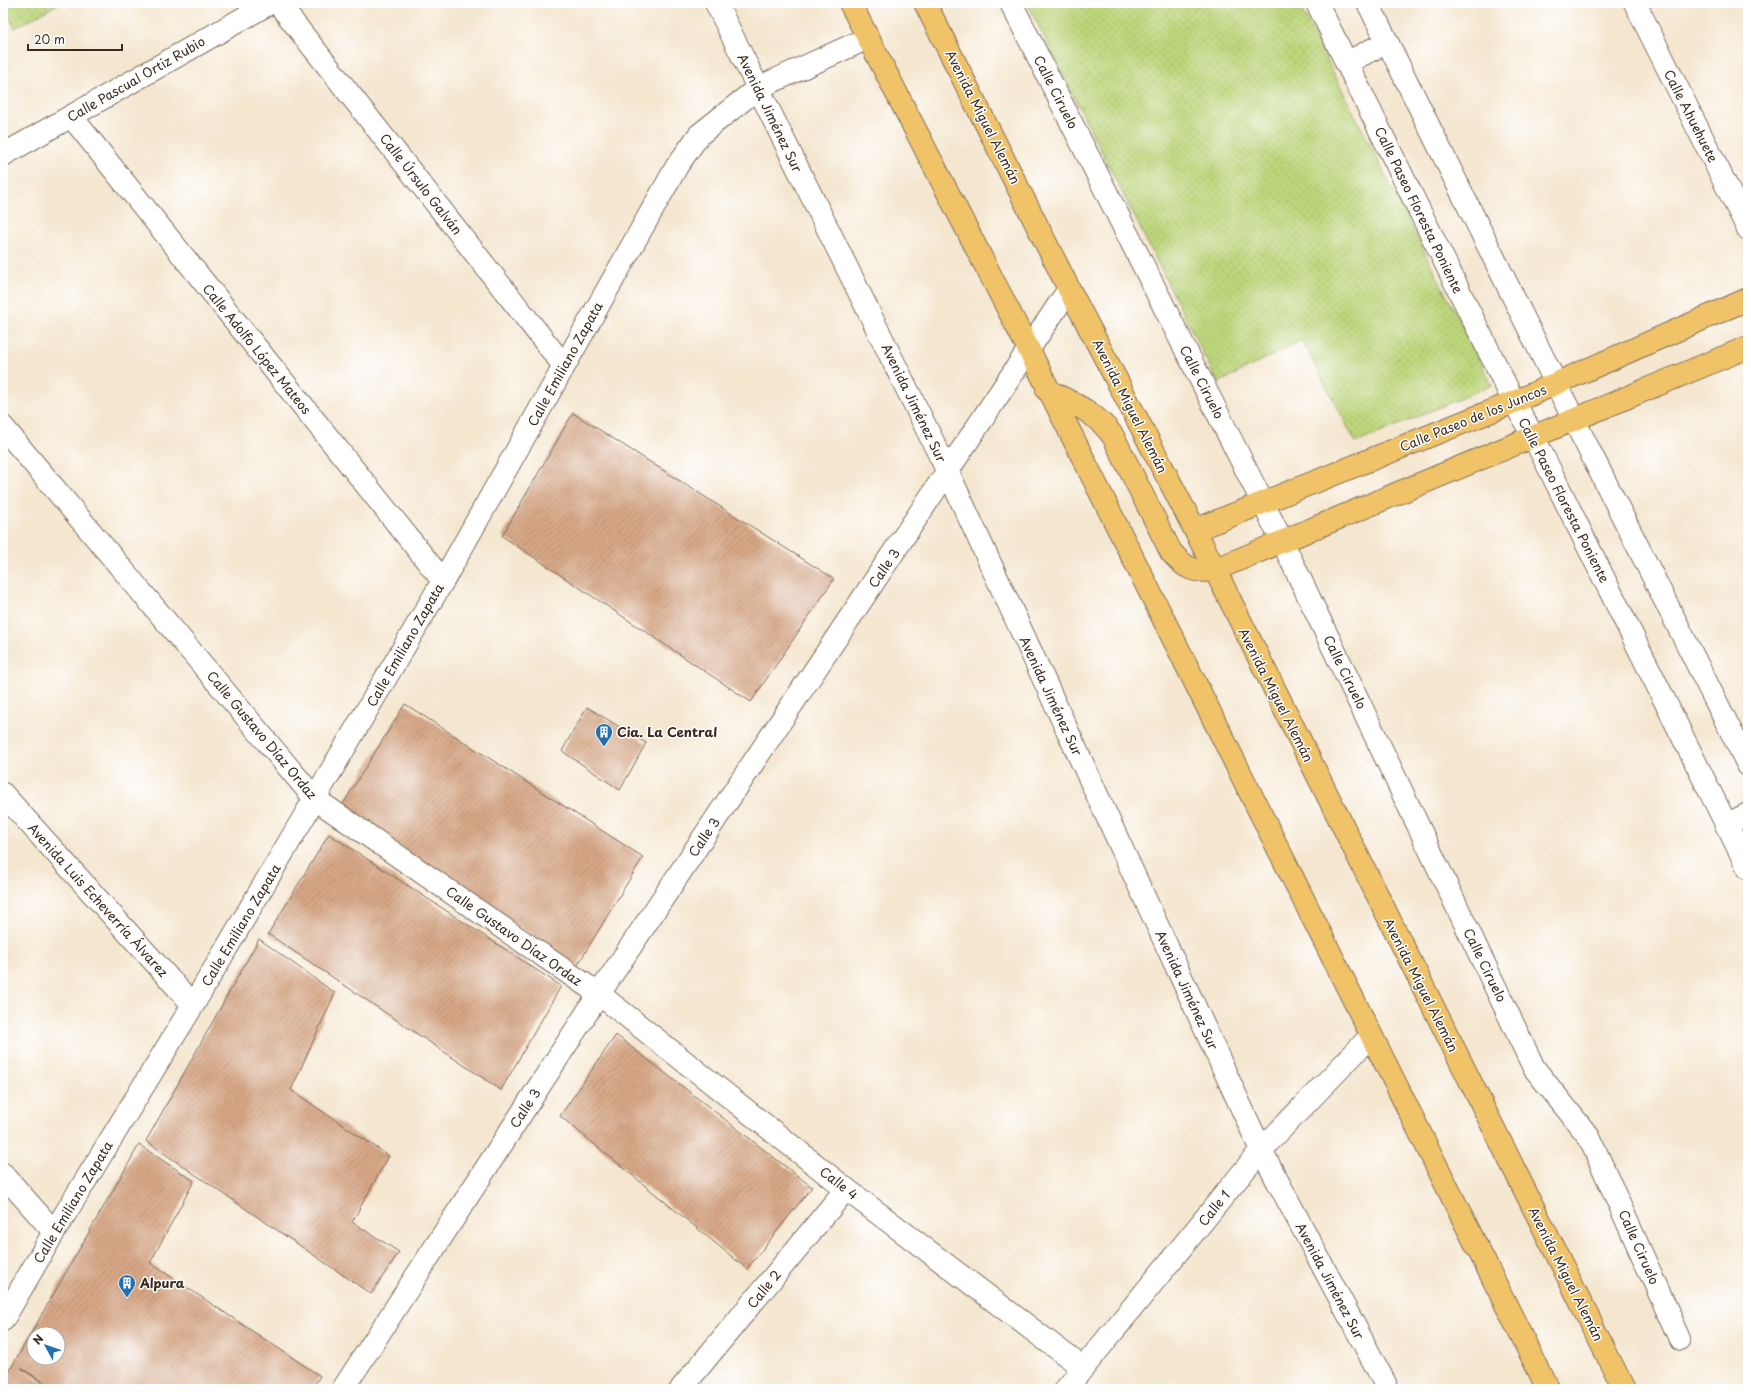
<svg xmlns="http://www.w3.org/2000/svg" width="1751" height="1392" font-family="'Playpen Sans',sans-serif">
  <defs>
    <pattern id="grass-dots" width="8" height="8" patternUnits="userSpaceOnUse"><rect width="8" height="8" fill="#bcd57a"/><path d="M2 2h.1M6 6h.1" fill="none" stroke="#a2b769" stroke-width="1.8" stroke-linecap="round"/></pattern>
    <pattern id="building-hatch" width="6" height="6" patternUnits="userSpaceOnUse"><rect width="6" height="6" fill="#d7a786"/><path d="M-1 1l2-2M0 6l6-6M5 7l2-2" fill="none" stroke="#b0886d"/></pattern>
  </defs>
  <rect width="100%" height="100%" fill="#fff"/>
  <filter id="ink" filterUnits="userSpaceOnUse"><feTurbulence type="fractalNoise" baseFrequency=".025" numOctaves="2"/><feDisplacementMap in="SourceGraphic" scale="8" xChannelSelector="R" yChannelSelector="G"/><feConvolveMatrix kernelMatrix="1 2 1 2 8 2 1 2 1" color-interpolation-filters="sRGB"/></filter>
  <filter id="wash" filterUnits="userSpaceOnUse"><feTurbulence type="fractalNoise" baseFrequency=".012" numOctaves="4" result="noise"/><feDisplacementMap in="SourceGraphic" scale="16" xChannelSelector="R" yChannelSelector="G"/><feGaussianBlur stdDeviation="0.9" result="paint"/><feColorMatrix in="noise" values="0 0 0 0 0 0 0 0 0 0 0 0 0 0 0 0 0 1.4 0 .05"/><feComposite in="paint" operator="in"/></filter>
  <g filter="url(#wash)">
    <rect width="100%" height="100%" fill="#f4e6cf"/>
    <g fill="url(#grass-dots)" stroke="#7c804c">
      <path d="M3,3H60L15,28Z"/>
      <path d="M1027,3H1298L1492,385L1356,443L1302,340L1218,383Z"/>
    </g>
    <g id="blocks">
      <g fill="url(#building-hatch)" fill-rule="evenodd">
        <path d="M573,413L834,579L751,702L502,536Z"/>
        <path d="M405,704L643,857L577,966L341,807Z"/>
        <path d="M587,707L646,743L620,790L562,751Z"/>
        <path d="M329,834L561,986L501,1090L268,934Z"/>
        <path d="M259,939L335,993L291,1090L389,1156L352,1222L399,1252L371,1294L146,1141Z"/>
        <path d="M616,1035L812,1187L747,1269L560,1116Z"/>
        <path d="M139,1145L194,1181L150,1263L320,1376L312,1389H55L21,1368L51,1389H3V1383L14,1363ZM34,1334H58V1358H34Z"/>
      </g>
    </g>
  </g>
  <g filter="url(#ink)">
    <use href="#blocks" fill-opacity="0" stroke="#7c6c5c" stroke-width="1"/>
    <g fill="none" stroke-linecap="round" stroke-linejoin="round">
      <g stroke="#7c6c5c" stroke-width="24">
        <g id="minor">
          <path d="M278,3L564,366"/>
          <path d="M716,3L948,472L1261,1150L1388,1389"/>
          <path d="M1011,3L1282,541L1534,1068L1589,1137L1680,1339"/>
          <path d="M1317,3L1514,402L1533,436L1748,868"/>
          <path d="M1368,3L1574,420L1748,765"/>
          <path d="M1635,3L1748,229"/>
          <path d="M1346,63L1387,42"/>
          <path d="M71,116L443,581"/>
          <path d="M3,155L270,3"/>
          <path d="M3,427L315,799L599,994L846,1189L1083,1368"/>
          <path d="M3,794L193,1005"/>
          <path d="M1726,825L1748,814"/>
          <path d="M3,1174L54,1232"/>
          <path d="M3,1320L54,1232L193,1005L443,581L677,166L699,135L758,88L868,38"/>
          <path d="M343,1389L599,994L1069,289"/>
          <path d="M681,1389L846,1189"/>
          <path d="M1066,1389L1261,1150L1371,1036"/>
        </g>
      </g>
      <g stroke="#7c6c5c" stroke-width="24">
        <g id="major">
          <path d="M850,3L1028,348L1548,1389"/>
          <path d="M925,3L1069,289L1195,530L1624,1389"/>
          <path d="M1047,390C1074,404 1094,411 1113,436L1171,552C1185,568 1193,573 1214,570L1748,347"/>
          <path d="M1195,530L1514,402L1748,299"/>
        </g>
      </g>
      <use href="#minor" stroke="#fff" stroke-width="22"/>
      <use href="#major" stroke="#f1c369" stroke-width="22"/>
    </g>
  </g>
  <defs>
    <g id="building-pin" transform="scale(0.9)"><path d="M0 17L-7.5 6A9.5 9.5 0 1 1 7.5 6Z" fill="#1f6fb2" stroke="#fff"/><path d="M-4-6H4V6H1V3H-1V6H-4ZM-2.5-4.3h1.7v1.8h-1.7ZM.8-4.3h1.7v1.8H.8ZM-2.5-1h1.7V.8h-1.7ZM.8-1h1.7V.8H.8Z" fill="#fff"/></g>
  </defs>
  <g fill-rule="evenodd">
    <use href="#building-pin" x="604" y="732"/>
    <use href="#building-pin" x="127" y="1283"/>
  </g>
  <g text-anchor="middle" stroke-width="3" stroke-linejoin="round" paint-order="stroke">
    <g font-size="13" fill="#3b2a1e" stroke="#fff">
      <text transform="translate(136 79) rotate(-30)" y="5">Calle Pascual Ortiz Rubio</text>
      <text transform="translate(1056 92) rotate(63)" y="5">Calle Ciruelo</text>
      <text transform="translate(770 113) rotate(64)" y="5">Avenida Jiménez Sur</text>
      <text transform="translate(1691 116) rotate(63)" y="5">Calle Ahuehuete</text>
      <text transform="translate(983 117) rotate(63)" y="5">Avenida Miguel Alemán</text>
      <text transform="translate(421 184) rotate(52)" y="5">Calle Úrsulo Galván</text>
      <text transform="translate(1419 210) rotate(64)" y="5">Calle Paseo Floresta Poniente</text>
      <text transform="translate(257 349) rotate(51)" y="5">Calle Adolfo López Mateos</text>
      <text transform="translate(565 364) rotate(-61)" y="5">Calle Emiliano Zapata</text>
      <text transform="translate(1202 382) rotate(63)" y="5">Calle Ciruelo</text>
      <text transform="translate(914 403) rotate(64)" y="5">Avenida Jiménez Sur</text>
      <text transform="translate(1130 406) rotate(63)" y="5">Avenida Miguel Alemán</text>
      <text transform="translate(1473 418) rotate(-22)" y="5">Calle Paseo de los Juncos</text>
      <text transform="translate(1564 500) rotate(63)" y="5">Calle Paseo Floresta Poniente</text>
      <text transform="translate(884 568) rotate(-56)" y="5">Calle 3</text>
      <text transform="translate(405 645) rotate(-60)" y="5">Calle Emiliano Zapata</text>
      <text transform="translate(1345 672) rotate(64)" y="5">Calle Ciruelo</text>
      <text transform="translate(1276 695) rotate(63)" y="5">Avenida Miguel Alemán</text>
      <text transform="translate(1051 696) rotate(65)" y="5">Avenida Jiménez Sur</text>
      <text transform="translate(262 735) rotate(50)" y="5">Calle Gustavo Díaz Ordaz</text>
      <text transform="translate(704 837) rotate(-56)" y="5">Calle 3</text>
      <text transform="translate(98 900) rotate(48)" y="5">Avenida Luis Echeverría Álvarez</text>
      <text transform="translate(241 925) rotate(-59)" y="5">Calle Emiliano Zapata</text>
      <text transform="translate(514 936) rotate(35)" y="5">Calle Gustavo Díaz Ordaz</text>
      <text transform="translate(1485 965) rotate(64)" y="5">Calle Ciruelo</text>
      <text transform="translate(1421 985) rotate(63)" y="5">Avenida Miguel Alemán</text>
      <text transform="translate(1187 990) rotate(65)" y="5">Avenida Jiménez Sur</text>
      <text transform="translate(525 1108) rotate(-57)" y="5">Calle 3</text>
      <text transform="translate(839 1183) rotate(38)" y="5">Calle 4</text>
      <text transform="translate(73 1202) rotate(-59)" y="5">Calle Emiliano Zapata</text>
      <text transform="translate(1214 1208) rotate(-51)" y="5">Calle 1</text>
      <text transform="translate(1639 1247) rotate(66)" y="5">Calle Ciruelo</text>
      <text transform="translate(1566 1274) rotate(63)" y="5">Avenida Miguel Alemán</text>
      <text transform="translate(1330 1281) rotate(62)" y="5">Avenida Jiménez Sur</text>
      <text transform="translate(764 1289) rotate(-51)" y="5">Calle 2</text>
    </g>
    <g font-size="13" font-weight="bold" fill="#3b2a1e" stroke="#fff" text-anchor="start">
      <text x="617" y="737">Cia. La Central</text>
      <text x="140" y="1288">Alpura</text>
    </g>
  </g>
  <rect width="1751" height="1392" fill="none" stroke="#fff" stroke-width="16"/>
  <g transform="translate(46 1346) rotate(310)"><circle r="19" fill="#ffffff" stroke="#b1aaa5"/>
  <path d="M0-3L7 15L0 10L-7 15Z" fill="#1f6fb2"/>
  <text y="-6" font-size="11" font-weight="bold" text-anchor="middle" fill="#3b2a1e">N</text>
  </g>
  <path d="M28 44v6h94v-6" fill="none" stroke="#3b2a1e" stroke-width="2"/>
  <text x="34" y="44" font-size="12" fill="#3b2a1e" stroke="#ffffff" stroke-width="3" paint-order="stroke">20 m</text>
</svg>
